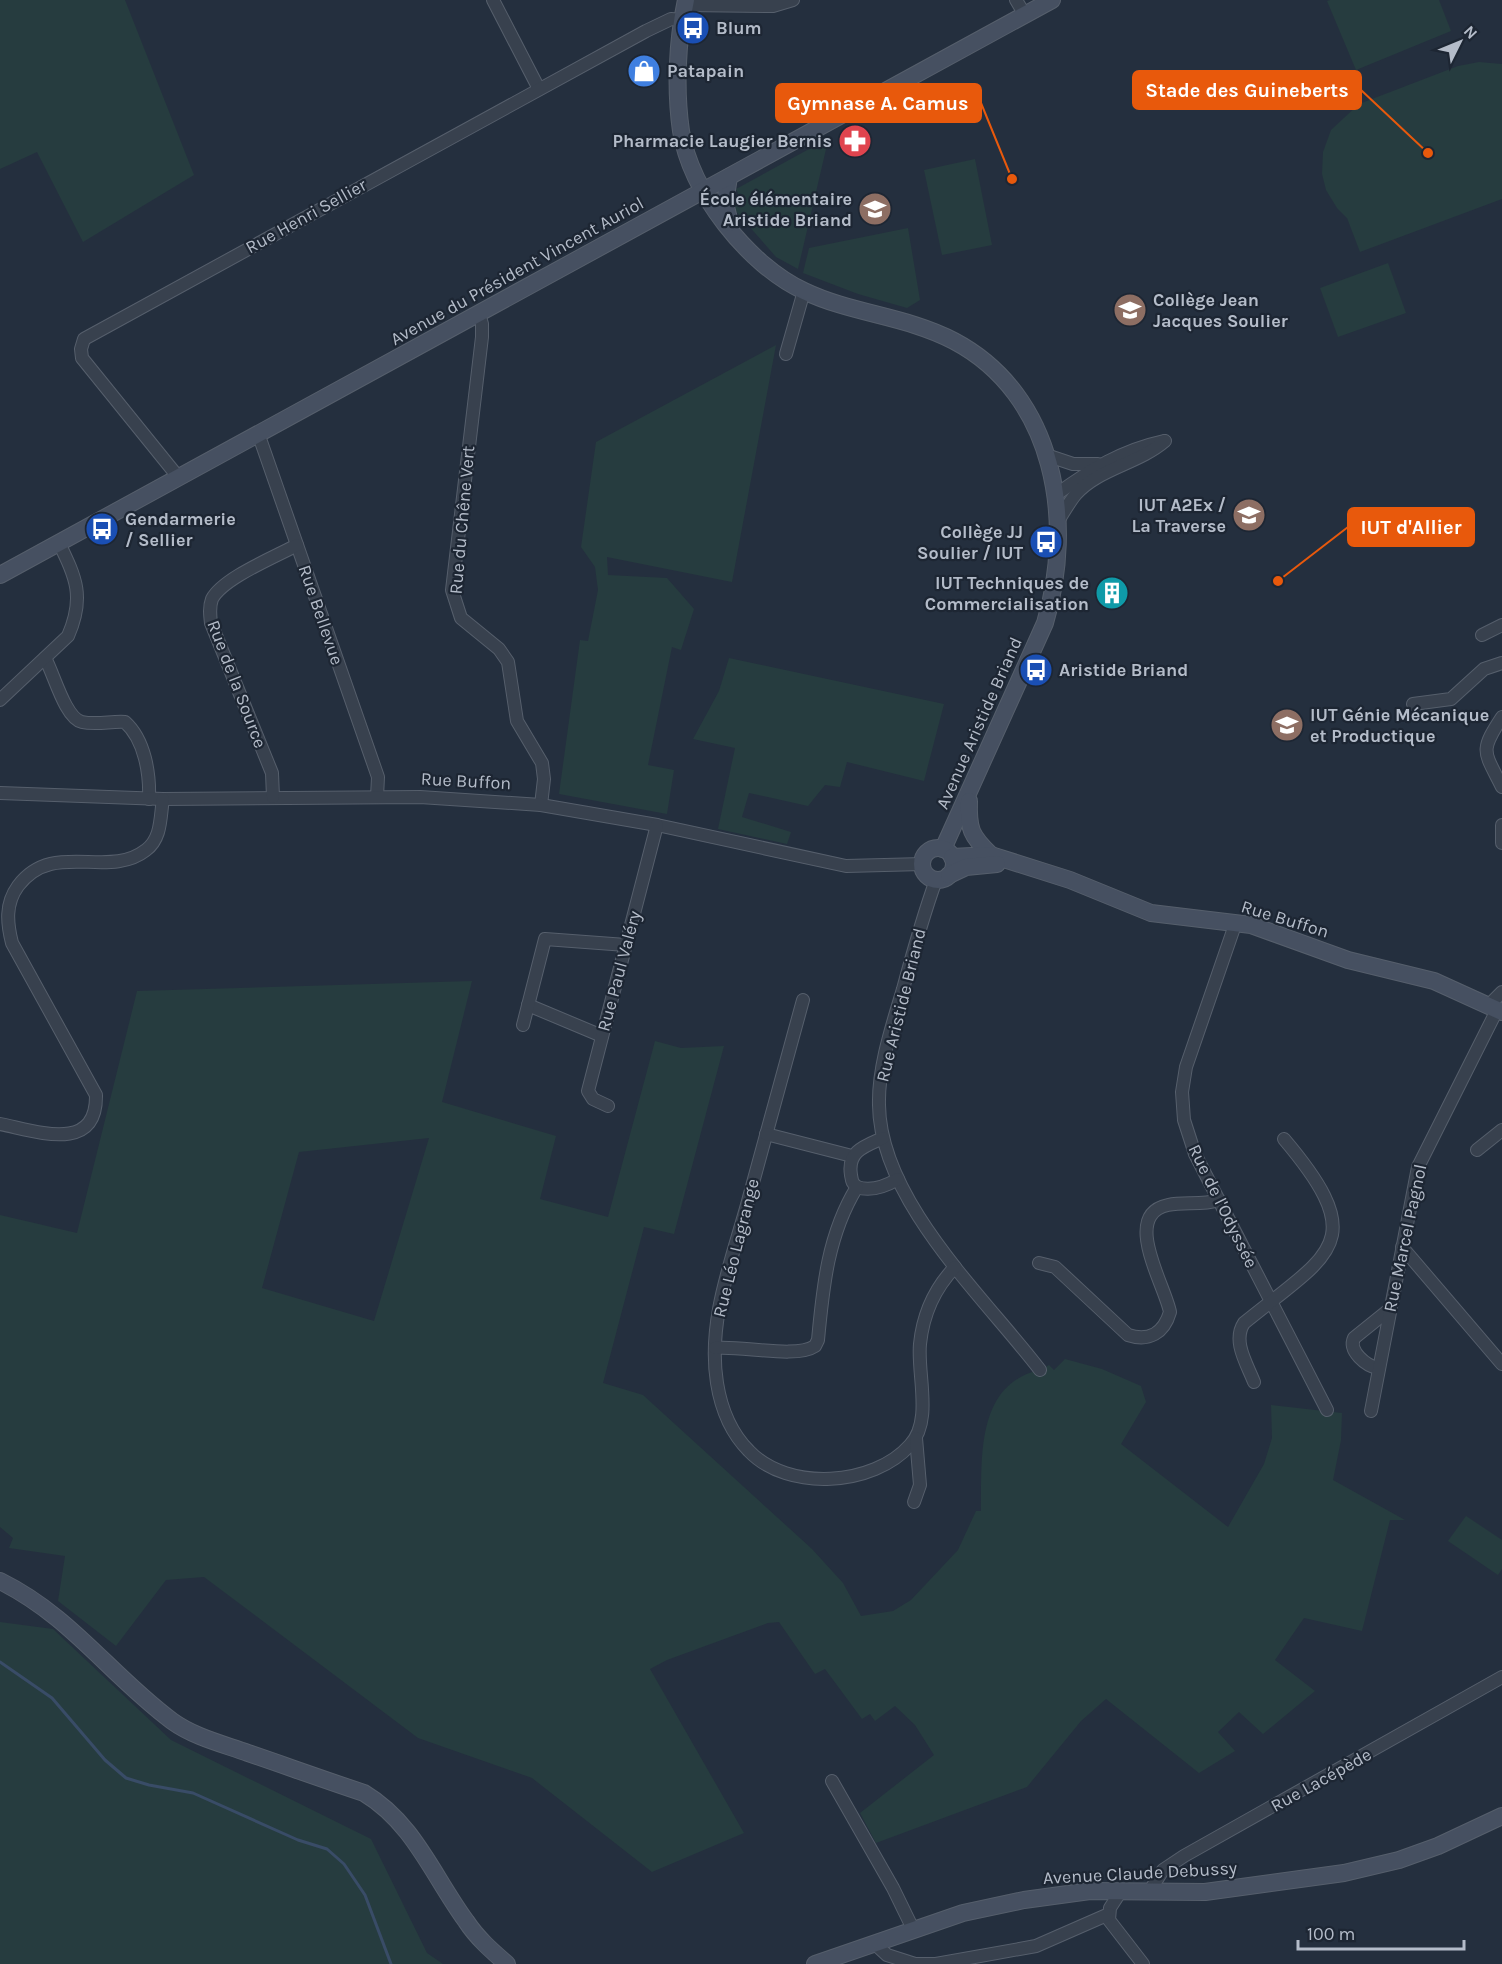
<svg xmlns="http://www.w3.org/2000/svg" width="1502" height="1964" font-family="Karla,sans-serif">
  <rect width="100%" height="100%" fill="#242f3e"/>
  <g fill="#263c3f" fill-rule="evenodd">
    <path d="M0,0H125L194,175L83,242L37,152L0,169Z"/>
    <path d="M1330,0H1439L1451,31L1356,70L1327,1Z"/>
    <path d="M1479,62L1502,64V199L1360,252L1347,218L1337,208L1326,190L1322,174L1323,152L1331,130L1359,104L1458,66Z"/>
    <path d="M820,143L827,145L798,269L776,257L733,208L738,193L736,189Z"/>
    <path d="M975,159L992,245L942,255L924,170Z"/>
    <path d="M908,228L920,300L907,308L858,294L803,273L809,248Z"/>
    <path d="M1388,263L1406,313L1338,337L1320,288Z"/>
    <path d="M776,345L732,582L607,557L608,575L667,578L694,609L681,650L672,647L648,765L674,770L667,814L559,794L580,640L588,641L598,590L595,567L581,547L596,442Z"/>
    <path d="M729,658L944,704L924,781L847,762L840,787L825,785L808,806L749,793L742,817L791,832L787,844L718,829L735,748L693,739L719,691Z"/>
    <path d="M472,981L442,1102L556,1136L540,1199L608,1217L655,1041L681,1048L724,1046L674,1234L644,1227L603,1383L643,1395L812,1549L843,1583L861,1616L893,1611L911,1600L958,1550L976,1511H981C982,1469 976,1403 1019,1378C1028,1372 1040,1371 1049,1365L1054,1370L1065,1359L1102,1369L1141,1386L1146,1402L1121,1444L1228,1527L1264,1464L1272,1438L1271,1405L1342,1413L1341,1440L1333,1480L1405,1520H1390L1362,1631L1304,1618L1275,1660L1315,1691L1263,1734L1239,1712L1218,1732L1235,1751L1199,1773L1106,1699L1081,1721L1027,1787L876,1843L860,1813L934,1755L915,1725L895,1706L875,1721L870,1714L862,1719L825,1669L815,1674L779,1622L768,1623L667,1660L650,1669L744,1833L652,1872L532,1778L418,1738L204,1577L166,1580L116,1646L58,1601L65,1556L9,1548L13,1538L0,1527V1215L77,1233L137,991ZM429,1138L374,1321L262,1288L299,1152Z"/>
    <path d="M1466,1516L1502,1540V1569L1498,1575L1448,1541Z"/>
    <path d="M0,1622L53,1629L171,1740L371,1839L427,1953L443,1964H0Z"/>
  </g>
  <g fill="none" stroke-linecap="round" stroke-linejoin="round">
    <path stroke="#394c67" stroke-width="3" d="M0,1662L52,1698L105,1760L126,1778L149,1785L193,1793L298,1840L327,1849L344,1864L365,1895L391,1964"/>
    <g stroke="#565f6c" stroke-width="14">
      <g id="minor">
        <path d="M493,0L539,89"/>
        <path d="M1016,0L1025,15"/>
        <path d="M685,5L773,6L793,0"/>
        <path d="M479,314L482,324V337L452,590L461,618L499,649L508,662L517,721L542,763L544,779L541,805"/>
        <path d="M786,354L804,291"/>
        <path d="M258,433L378,777L377,797"/>
        <path d="M1046,455L1073,464H1098"/>
        <path d="M179,478L82,358L81,349L84,339L646,31L671,19L683,20"/>
        <path d="M1057,494C1090,470 1122,450 1164,441"/>
        <path d="M1060,518C1065,510 1070,501 1076,494C1100,468 1138,464 1165,441"/>
        <path d="M1482,635L1502,625"/>
        <path d="M45,658C54,674 65,718 82,722C96,725 112,721 125,722C145,740 150,774 149,799"/>
        <path d="M0,700L68,636C85,597 76,578 59,543"/>
        <path d="M1413,704L1451,699L1484,669L1502,663"/>
        <path d="M1502,717C1479,752 1484,751 1502,787"/>
        <path d="M0,793L163,799L420,797L541,805L657,825L846,866L923,864"/>
        <path d="M273,797L272,773L211,623C210,615 209,607 212,599C223,578 275,557 297,545"/>
        <path d="M1502,825V843"/>
        <path d="M936,880C923,916 913,952 903,989C892,1026 878,1067 879,1105C880,1201 985,1298 1040,1370"/>
        <path d="M1236,922L1186,1067L1182,1092L1184,1120L1195,1154L1327,1410"/>
        <path d="M803,1000C785,1067 766,1134 748,1201C732,1260 707,1321 717,1383C721,1408 731,1433 749,1451C788,1492 874,1486 910,1445C933,1421 917,1374 920,1344C923,1314 934,1289 955,1267"/>
        <path d="M528,1005L602,1036"/>
        <path d="M1488,1006L1502,992"/>
        <path d="M523,1025L545,939L626,945"/>
        <path d="M608,1106L593,1099L588,1091L657,825"/>
        <path d="M0,1124C36,1131 97,1154 96,1095L12,943C7,923 5,904 18,886C53,839 108,880 146,850C162,838 160,817 163,799"/>
        <path d="M766,1134L852,1156"/>
        <path d="M1477,1150L1502,1130"/>
        <path d="M857,1187C871,1192 886,1186 898,1179"/>
        <path d="M1402,1247L1502,1364"/>
        <path d="M1039,1263L1055,1267L1128,1335C1149,1342 1164,1333 1170,1312C1165,1285 1121,1215 1168,1205C1185,1201 1200,1206 1219,1200"/>
        <path d="M715,1348C740,1345 796,1359 815,1346L818,1340C823,1286 828,1234 857,1187C852,1183 852,1181 851,1175C847,1151 865,1146 883,1138"/>
        <path d="M1378,1368C1366,1366 1348,1351 1354,1338L1390,1309"/>
        <path d="M1254,1382C1247,1364 1232,1341 1244,1323C1330,1253 1372,1243 1284,1139"/>
        <path d="M1371,1411L1418,1167L1497,1010"/>
        <path d="M914,1502L920,1485L916,1438"/>
        <path d="M832,1781L893,1888L913,1929"/>
        <path d="M1121,1891L1110,1908L1109,1920L1143,1964"/>
        <path d="M1149,1892L1163,1870L1184,1856L1502,1677"/>
        <path d="M874,1943L887,1955L915,1964H936L1036,1946L1109,1914"/>
      </g>
    </g>
    <g stroke="#565f6c" stroke-width="18">
      <g id="secondary">
        <path d="M686,0C677,41 675,89 681,131C691,192 748,265 804,291C852,314 907,316 954,341C1056,395 1075,522 1045,623L943,849"/>
        <path d="M729,177L725,203L730,223"/>
        <path d="M0,575L1052,0"/>
        <path d="M969,801C968,829 971,836 991,855"/>
        <circle cx="938" cy="864" r="16"/>
        <path d="M952,857L991,855L1070,880L1151,913L1251,925L1348,960L1434,981L1502,1012"/>
        <path d="M949,875L966,867L997,864"/>
        <path d="M0,1581C71,1616 110,1675 172,1721C194,1737 223,1744 248,1753C286,1766 325,1780 364,1793C414,1823 433,1876 466,1921C477,1938 492,1951 507,1964"/>
        <path d="M815,1964L963,1913L1024,1900L1090,1891L1205,1892L1344,1873L1399,1860L1438,1846L1502,1816"/>
      </g>
    </g>
    <use href="#minor" stroke="#38414e" stroke-width="12"/>
    <use href="#secondary" stroke="#465061" stroke-width="16"/>
  </g>
  <defs>
    <g id="bus-disc" transform="scale(1.725)"><circle r="9.5" fill="#1a4fb4" stroke="#1d2633"/><path d="M-5-6H5V4H4V6H2V4H-2V6H-4V4H-5ZM-3.5-4V0h7V-4ZM-3.5 1.2v1.5H-2V1.2ZM2 1.2v1.5H3.5V1.2Z" fill="#fff"/></g>
    <g id="shop-disc" transform="scale(1.725)"><circle r="9.5" fill="#3f7fe0" stroke="#1d2633"/><path d="M-5-2.5h2.3a2.7 3.5 0 0 1 5.4 0H5L5.5 6h-11ZM-1.5-2.5h3a1.5 2.3 0 0 0-3 0Z" fill="#fff"/></g>
    <g id="pharmacy-disc" transform="scale(1.725)"><circle r="9.5" fill="#e0444e" stroke="#1d2633"/><path d="M-2-6h4v4h4v4h-4v4h-4v-4h-4v-4h4Z" fill="#fff"/></g>
    <g id="school-disc" transform="scale(1.725)"><circle r="9.5" fill="#8d6e63" stroke="#1d2633"/><path d="M0-5L7-2L0 1L-7-2ZM-4 1L0 2.5L4 1V4Q0 6-4 4Z" fill="#fff"/></g>
    <g id="university-disc" transform="scale(1.725)"><circle r="9.5" fill="#8d6e63" stroke="#1d2633"/><path d="M0-5L7-2L0 1L-7-2ZM-4 1L0 2.5L4 1V4Q0 6-4 4Z" fill="#fff"/></g>
    <g id="building-disc" transform="scale(1.725)"><circle r="9.5" fill="#0f9aa8" stroke="#1d2633"/><path d="M-4-6H4V6H1V3H-1V6H-4ZM-2.5-4.3h1.7v1.8h-1.7ZM.8-4.3h1.7v1.8H.8ZM-2.5-1h1.7V.8h-1.7ZM.8-1h1.7V.8H.8Z" fill="#fff"/></g>
  </defs>
  <g fill-rule="evenodd">
    <use href="#bus-disc" x="693" y="28"/>
    <use href="#shop-disc" x="644" y="71"/>
    <use href="#pharmacy-disc" x="855" y="141"/>
    <use href="#school-disc" x="875" y="209"/>
    <use href="#school-disc" x="1130" y="310"/>
    <use href="#university-disc" x="1249" y="515"/>
    <use href="#bus-disc" x="102" y="529"/>
    <use href="#bus-disc" x="1046" y="542"/>
    <use href="#building-disc" x="1112" y="593"/>
    <use href="#bus-disc" x="1036" y="670"/>
    <use href="#university-disc" x="1287" y="725"/>
  </g>
  <g text-anchor="middle" stroke-width="4.5" stroke-linejoin="round" paint-order="stroke">
    <g font-size="18" font-weight="bold" fill="#b4bcc9" stroke="#1d2633" text-anchor="start">
      <text x="716" y="34">Blum</text>
      <text x="667" y="77">Patapain</text>
      <text x="832" y="147" text-anchor="end">Pharmacie Laugier Bernis</text>
      <text x="852" y="205" text-anchor="end">École élémentaire<tspan x="852" dy="21">Aristide Briand</tspan></text>
      <text x="1153" y="306">Collège Jean<tspan x="1153" dy="21">Jacques Soulier</tspan></text>
      <text x="1226" y="511" text-anchor="end">IUT A2Ex /<tspan x="1226" dy="21">La Traverse</tspan></text>
      <text x="125" y="525">Gendarmerie<tspan x="125" dy="21">/ Sellier</tspan></text>
      <text x="1023" y="538" text-anchor="end">Collège JJ<tspan x="1023" dy="21">Soulier / IUT</tspan></text>
      <text x="1089" y="589" text-anchor="end">IUT Techniques de<tspan x="1089" dy="21">Commercialisation</tspan></text>
      <text x="1059" y="676">Aristide Briand</text>
      <text x="1310" y="721">IUT Génie Mécanique<tspan x="1310" dy="21">et Productique</tspan></text>
    </g>
    <g font-size="18" fill="#b4bcc9" stroke="#1d2633">
      <text transform="translate(306 216) rotate(-29)" y="6">Rue Henri Sellier</text>
      <text transform="translate(517 271) rotate(-29)" y="6">Avenue du Président Vincent Auriol</text>
      <text transform="translate(462 520) rotate(-85)" y="6">Rue du Chêne Vert</text>
      <text transform="translate(321 615) rotate(71)" y="6">Rue Bellevue</text>
      <text transform="translate(237 684) rotate(69)" y="6">Rue de la Source</text>
      <text transform="translate(979 723) rotate(-66)" y="6">Avenue Aristide Briand</text>
      <text transform="translate(466 781) rotate(3)" y="6">Rue Buffon</text>
      <text transform="translate(1285 919) rotate(17)" y="6">Rue Buffon</text>
      <text transform="translate(619 971) rotate(-75)" y="6">Rue Paul Valéry</text>
      <text transform="translate(901 1005) rotate(-76)" y="6">Rue Aristide Briand</text>
      <text transform="translate(1223 1206) rotate(64)" y="6">Rue de l'Odyssée</text>
      <text transform="translate(1405 1238) rotate(-78)" y="6">Rue Marcel Pagnol</text>
      <text transform="translate(736 1248) rotate(-76)" y="6">Rue Léo Lagrange</text>
      <text transform="translate(1321 1780) rotate(-29)" y="6">Rue Lacépède</text>
      <text transform="translate(1140 1873) rotate(-3)" y="6">Avenue Claude Debussy</text>
    </g>
  </g>
  <path fill="none" stroke="#e8590c" stroke-width="2" d="M1428 153L1361 90M1012 179L981 103M1278 581L1348 527"/>
  <g fill="#e8590c" stroke="#1d2633" stroke-width="2">
    <circle cx="1428" cy="153" r="6"/>
    <circle cx="1012" cy="179" r="6"/>
    <circle cx="1278" cy="581" r="6"/>
  </g>
  <g fill="#e8590c" stroke="#e8590c" stroke-width="2">
    <rect x="1133" y="71" width="228" height="38" rx="6"/>
    <rect x="776" y="84" width="205" height="38" rx="6"/>
    <rect x="1348" y="508" width="126" height="38" rx="6"/>
  </g>
  <g font-size="20" text-anchor="middle" font-weight="bold" fill="#fff">
    <text x="1247" y="97">Stade des Guineberts</text>
    <text x="878" y="110">Gymnase A. Camus</text>
    <text x="1411" y="534">IUT d'Allier</text>
  </g>
  <g transform="translate(1460 42) rotate(47)" stroke="#1d2633" stroke-width="4.5" paint-order="stroke">
  <path d="M0-4.5L10 22L0 15L-10 22Z" fill="#b4bcc9"/>
  <text y="-9" font-size="16" font-weight="bold" text-anchor="middle" fill="#b4bcc9">N</text>
  </g>
  <path d="M1298 1940v9h166v-9" fill="none" stroke="#b4bcc9" stroke-width="3"/>
  <text x="1307" y="1940" font-size="18" fill="#b4bcc9" stroke="#1d2633" stroke-width="4.5" paint-order="stroke">100 m</text>
</svg>
